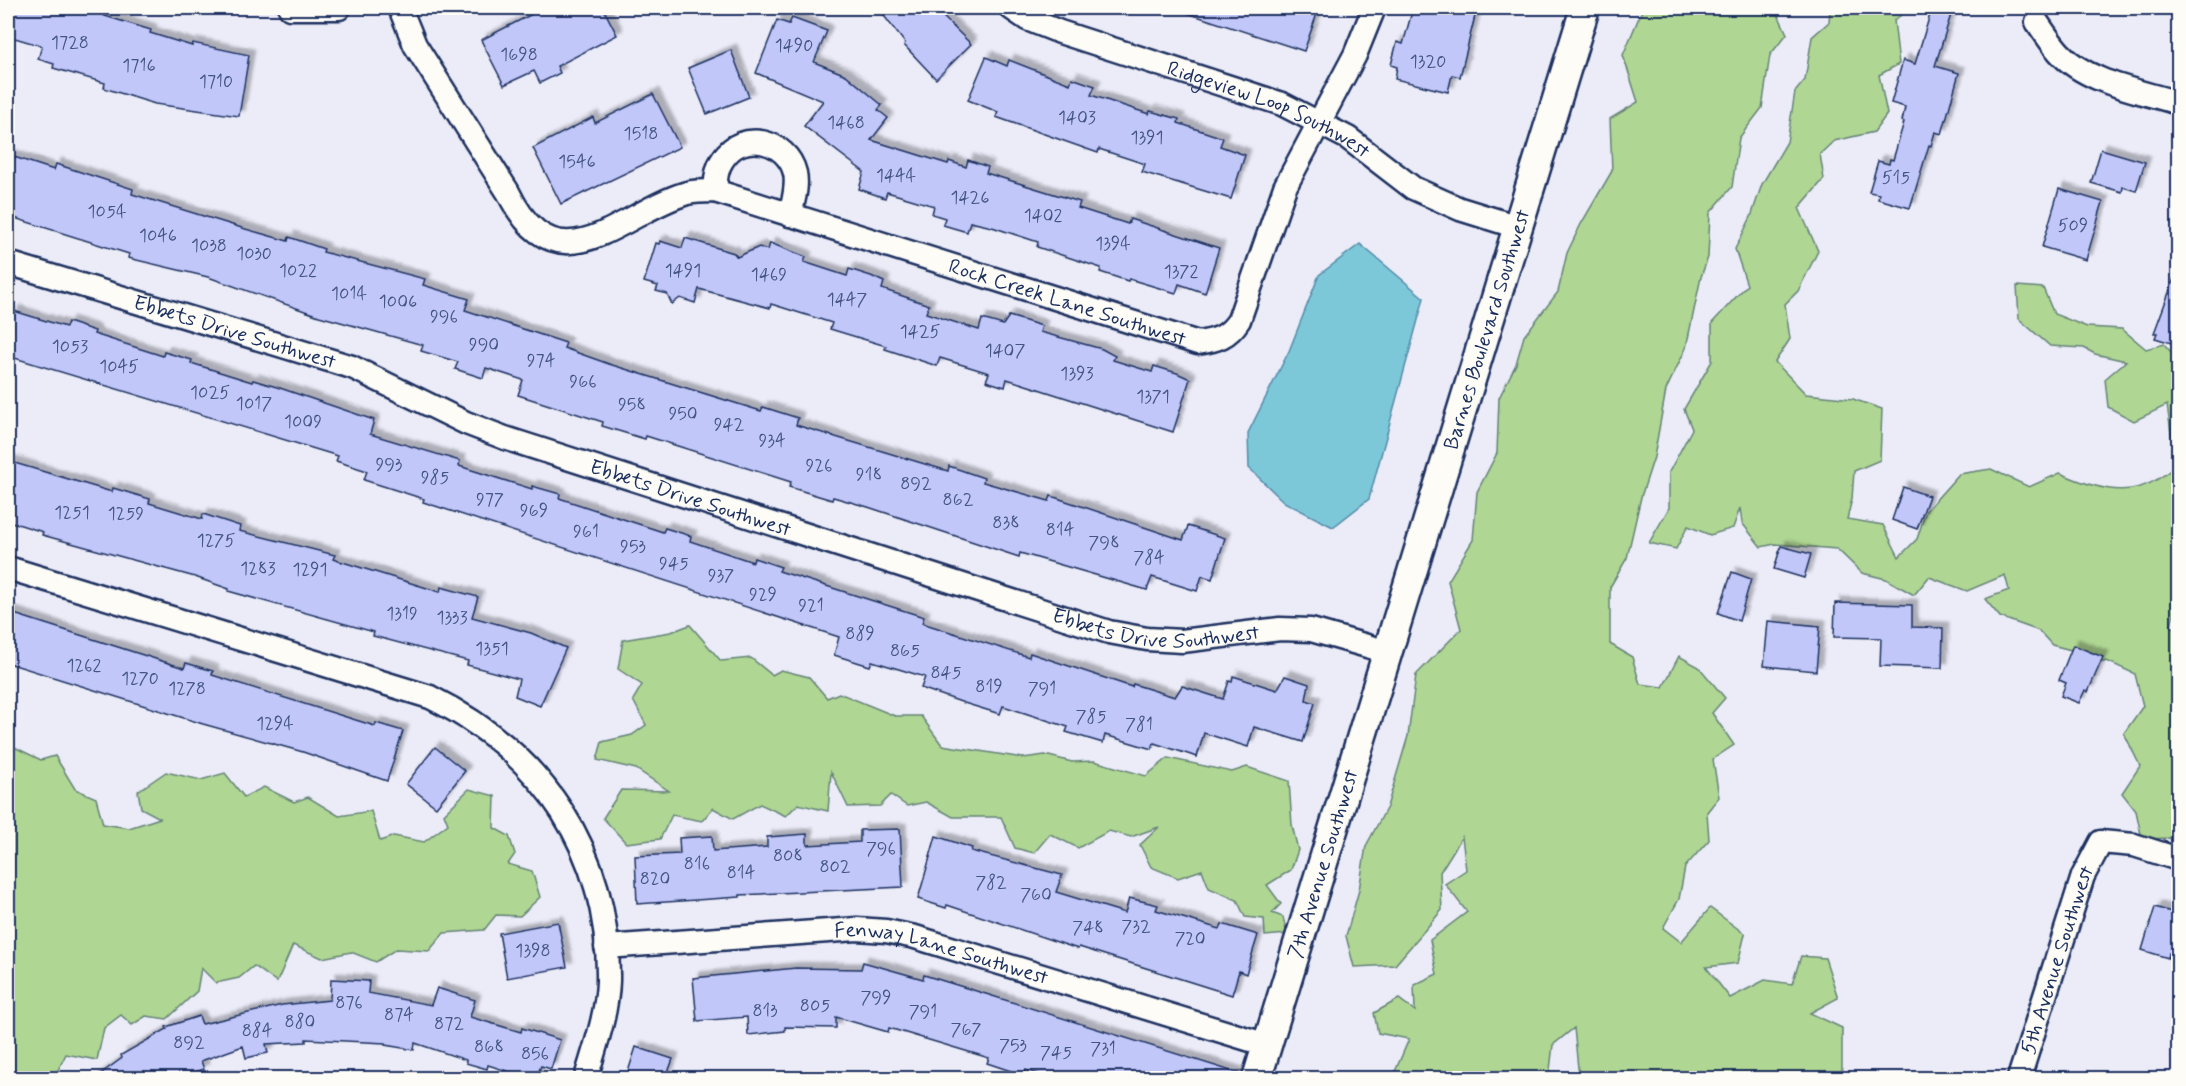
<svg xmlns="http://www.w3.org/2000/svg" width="2186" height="1086" font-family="Mynerve,sans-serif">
  <defs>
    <filter id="shadow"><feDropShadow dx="5.5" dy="-5.5" stdDeviation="1.5" flood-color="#0004"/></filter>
  </defs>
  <rect width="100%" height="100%" fill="#ebecf8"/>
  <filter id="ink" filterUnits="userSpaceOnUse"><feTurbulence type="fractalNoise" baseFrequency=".0167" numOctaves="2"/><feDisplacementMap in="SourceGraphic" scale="12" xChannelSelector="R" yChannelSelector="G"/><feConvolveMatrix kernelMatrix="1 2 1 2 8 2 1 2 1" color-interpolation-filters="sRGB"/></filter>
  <g filter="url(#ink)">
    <g fill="#afd692" stroke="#658278" stroke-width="1.5">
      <path d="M1643,8H1775L1787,34L1770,55L1762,108L1739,138L1732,187L1710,213L1708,257L1701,277L1686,348L1666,390L1654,457L1641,497L1627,558L1610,587V644L1632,657L1640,684L1663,687L1679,656L1699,667L1725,698L1712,713L1734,745L1713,759L1719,797L1707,812L1709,840L1685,867L1679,899L1663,928L1681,942L1710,908L1745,934L1738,963L1706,967L1730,998L1765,980L1792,984L1801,956L1825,958L1838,998L1810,1013L1842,1028V1076L1846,1078H1579L1574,1028L1553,1045L1549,1078H1397L1394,1074L1409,1039L1378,1033L1374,1013L1399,999L1415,1011L1414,985L1437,974L1430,940L1467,912L1445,884L1466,870L1462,837L1440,872L1442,910L1395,965L1354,967L1346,936L1359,890L1366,846L1387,807L1408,736L1416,675L1461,629L1448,581L1473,540L1477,492L1497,453L1499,398L1516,364L1524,336L1558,292L1567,253L1581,224L1612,171L1610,119L1638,102L1623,55Z"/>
      <path d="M1830,8H1912L1894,20L1899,64L1879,75L1887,114L1874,132L1834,141L1820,154L1824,179L1799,208L1818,251L1798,291L1785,304L1790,339L1775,362L1806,394L1853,399L1882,409L1880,460L1854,471L1852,499L1847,519L1883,525L1899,557L1917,539L1926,511L1959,474L1991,469L2029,487L2060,473C2105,493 2140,501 2178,463V605L2175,606L2171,627L2178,629V848L2172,838L2142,839L2136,811L2122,793L2140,766L2124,733L2143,706L2135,674L2107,661L2100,663L2078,659L2071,650L2052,645L2039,631L2000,617L1985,599L2009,590L2005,575L1967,591L1929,577L1914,595L1886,579L1862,573L1837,549L1775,544L1761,547L1742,523L1740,508L1733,528L1710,535L1688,526L1676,549L1649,543L1669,508V472L1692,429L1684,409L1712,361V323L1747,285L1735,249L1751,217L1762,184L1787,142L1795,92L1805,80L1812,37L1829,22Z"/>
      <path d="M2017,286L2043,288L2054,314L2087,327L2122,329L2146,349L2164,344L2178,360V448L2172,440L2167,405L2134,421L2108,407L2105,379L2126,361L2095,354L2084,348L2050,346L2019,319Z"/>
      <path d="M690,625L721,661L751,658L772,675L781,670L809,677L827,698L839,693L895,716H921L942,745L1023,758L1045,755L1072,762L1094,761L1146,776L1168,758L1232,772L1247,767L1289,781L1292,825L1298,850L1291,870L1267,885L1281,904L1272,913L1283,917L1287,934L1265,936L1264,919L1245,917L1237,900L1209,888L1202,870L1178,878L1151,867L1140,845L1159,827L1131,837L1109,831L1078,848L1050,834L1034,853L1015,848L1001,817H953L926,802L907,806L891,795L880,806L848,807L831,772L828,811L798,804L786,816L760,804L733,819L713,808L702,821L672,815L660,839L626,843L603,818L621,790L669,791L636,769L597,760L602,742L632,735L646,725L633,700L642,685L618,669L623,640L671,632Z"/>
      <path d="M12,746L41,760L55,756L75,789L96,798L103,824L129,828L160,818L141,808L138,791L166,772L201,780L225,773L244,797L264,787L294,802L308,797L339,816L371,811L380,841L394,836L424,842L448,824L444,814L469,789L495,796L494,828L509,836L515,854L508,864L532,871L540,897L520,916L496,915L484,930L444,933L429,951L396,949L376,962L351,952L322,958L293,945L277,982L254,966L239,978L216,983L201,968L197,991L167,1019L146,1016L132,1025L121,1015L104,1028L97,1060L66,1054L56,1074L37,1075L35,1078H8V748Z"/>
    </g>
    <path fill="#7bc8d9" stroke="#558ba8" stroke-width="1.5" d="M1360,244L1424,298L1369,499L1333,527L1284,502L1249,468L1248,433L1289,351L1319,275Z"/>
    <g fill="#c1c7f9" stroke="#1b2f5e" stroke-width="1.5" filter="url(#shadow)">
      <path d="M8,8H101L99,13L105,16L151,30L150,33L192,46L193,43L249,55L239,116L155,104L104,88L105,83L53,68L54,64L38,59L42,46L8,36Z"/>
      <path d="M544,8H603L617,35L557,66L560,73L540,83L534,71L504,85L481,40Z"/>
      <path d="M878,8H934L971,44L936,79L904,45L905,43Z"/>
      <path d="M1185,8H1319L1304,51L1184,12Z"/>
      <path d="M1413,8H1477L1460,77L1452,75L1448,92L1395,79L1397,67L1391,65L1397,42L1403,44Z"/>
      <path d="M1932,8H1953L1935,66L1959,73L1942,134L1935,132L1931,146L1929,145L1910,208L1878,199L1879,194L1869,192L1878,161L1889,164L1890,159L1893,160L1904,122L1902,121L1905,107L1891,103L1903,60L1915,64Z"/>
      <path d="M792,18L827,31L814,62L846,75L882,105L878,110L888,118L871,140L948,164L949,161L966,167L968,160L988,167L986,173L1080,202L1078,208L1128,224L1130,219L1219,248L1205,293L1179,284L1176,293L1129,279L1128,281L1100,272L1101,268L1037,247L1038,242L992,227L970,222L967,232L943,225L945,218L932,214L934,206L887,192L885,198L859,189L864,172L804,126L823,101L756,73L777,20L789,24Z"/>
      <path d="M731,50L749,97L707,114L688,68Z"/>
      <path d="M986,57L1007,66L1009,60L1070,84L1072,78L1095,86L1091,95L1149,114L1150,111L1179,119L1178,123L1223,138L1220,146L1245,155L1231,199L1142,172L1145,164L1099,149L1098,153L996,117L998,112L968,100Z"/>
      <path d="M653,94L680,147L561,204L533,148L593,117L595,123Z"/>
      <path d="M2101,149L2145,162L2136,191L2123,187L2122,192L2091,183Z"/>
      <path d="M8,155L54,170L56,164L133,189L132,194L242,228L288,241L289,237L324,249L323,252L425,279L423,285L469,299L465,310L566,343L564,348L609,364L761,411L763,407L798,418L796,425L948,471L949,466L984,478L983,482L1049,501L1051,496L1183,540L1188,526L1225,538L1212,579L1202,576L1197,591L1152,577L1147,590L1020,553L1019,557L868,507L833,497L832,500L789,487L791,482L646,436L645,439L602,426L603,422L518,395L523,380L486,368L483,378L455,369L458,362L421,351L423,345L319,316L208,277L128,258L129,254L8,216Z"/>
      <path d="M2059,189L2103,202L2086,260L2042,247Z"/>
      <path d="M685,238L734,253L737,257L759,247L768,250L770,243L806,257L804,262L847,276L849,269L871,276L884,282L882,289L929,305L926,313L979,330L982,319L1003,325L1009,316L1042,326L1040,332L1102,349L1115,356L1113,360L1152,372L1154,366L1177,373L1190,379L1173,432L1007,379L1005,387L986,381L989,373L940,358L937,366L885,349L886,346L830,329L832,323L771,304L770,308L699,289L695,303L680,298L672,304L667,294L656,291L658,286L644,282L656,243L659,244L660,241L682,248Z"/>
      <path d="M2174,279L2178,280V345L2155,338L2157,333H2154Z"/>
      <path d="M14,311L66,327L68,322L95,331L94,334L163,356L164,352L192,360L191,363L252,382L253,380L280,388L374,420L370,434L460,461L459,466L532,489V486L560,494L559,498L663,532L665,528L691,536L690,541L753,562L754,558L781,567L779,571L924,617L922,623L1029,657L1030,653L1132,687L1133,684L1175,697L1182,686L1223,699L1229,681L1232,682L1233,676L1277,690L1285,676L1309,684L1306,700L1315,703L1303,742L1254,727L1248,747L1204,733L1197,757L1154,743L1152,749L1105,735L1103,743L1066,732L1068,727L1003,706L1000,714L964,703L921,688L925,677L872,661L870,666L834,655L839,637L423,502L424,499L364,480L367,471L336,461L338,456L8,356V330Z"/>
      <path d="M8,461L112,492L113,488L150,499L149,503L202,519L203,514L240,526L239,531L335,555L333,559L440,592L441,587L478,597L472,617L531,633L566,648L540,706L515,696L519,679L467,665L468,661L373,636L374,632L228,591L229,589L195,577L42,535L43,532L8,521Z"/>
      <path d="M1903,487L1929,496L1917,529L1892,520Z"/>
      <path d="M1781,546L1811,554L1804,578L1774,569Z"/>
      <path d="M1732,572L1751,579L1739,621L1718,613Z"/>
      <path d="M1835,603L1912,605V627L1943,628L1942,668L1880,666L1881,638L1834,637Z"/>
      <path d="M8,612L184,668L186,663L213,671L212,675L375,726L376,723L403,731L387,781L303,752L203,724L8,663Z"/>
      <path d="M1768,621L1820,626L1816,671L1764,666Z"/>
      <path d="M2073,645L2103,657L2088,692L2085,690L2079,703L2061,696L2066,683L2059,680Z"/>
      <path d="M435,747L465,771L436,807L406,784Z"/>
      <path d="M900,829L903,887L740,895V897L637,904L635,856L680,854L679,838L712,836L713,851L767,847V837L807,834V845L860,842V830Z"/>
      <path d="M936,836L972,848L971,851L1062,875L1056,892L1125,913L1129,898L1158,905L1156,910L1220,929L1222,924L1258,935L1246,974L1239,971L1232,995L1079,947L1078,949L947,905L946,908L918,899Z"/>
      <path d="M2155,907L2178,914V956L2169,953L2168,958L2142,950Z"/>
      <path d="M558,922L567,967L507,978L499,933Z"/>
      <path d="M863,962L923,979L924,975L986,994L1241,1074V1078H1052L1025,1070L1023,1075L987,1063L989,1058L889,1028L888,1032L836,1017V1028L785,1027V1031L748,1035L747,1017L697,1021L693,978L796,968L861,969Z"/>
      <path d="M331,979L369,981L368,993L431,1005L437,988L475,1000L470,1017L521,1032L522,1028L560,1040L551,1069L541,1066L536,1078H529L488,1065L487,1069L466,1063V1060L415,1043L414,1050L385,1045V1043L306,1039V1042L266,1044L268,1053L246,1058L243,1046L201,1061L204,1069L192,1073L194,1078H95L122,1058L121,1055L167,1029L166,1027L199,1016L202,1024L282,1005L330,1000Z"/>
      <path d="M636,1047L673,1059L666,1078H626Z"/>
    </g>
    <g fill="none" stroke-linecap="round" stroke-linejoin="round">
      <g stroke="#1b2f5e" stroke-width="27">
        <g id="minor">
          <path d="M290,8H339"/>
          <path id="s1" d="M400,8L415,45L508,192C557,294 621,212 687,193C695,191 706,191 715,191L1198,343C1217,340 1228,337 1239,320L1285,187L1355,55L1374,8"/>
          <path id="s2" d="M1011,8L1027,19L1060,32L1282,104L1348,138L1413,188L1460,209L1518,227"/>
          <path d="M2037,22C2044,32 2051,43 2059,52C2086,83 2141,91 2178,103"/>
          <path d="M715,191C716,180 716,169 723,159C742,129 787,140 795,173C798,187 793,202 790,215"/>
          <path id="s3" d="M8,263L352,367L466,423L505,438L1109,632L1147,639L1182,641L1280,629L1311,630L1388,652"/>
          <path d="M8,568L430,697C543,753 610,852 608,981C607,1014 595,1047 586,1078"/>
          <path id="s4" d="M606,947L857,929L886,931L915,937L1267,1045"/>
          <path id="s5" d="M2019,1078L2083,876L2101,842L2134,845L2178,859"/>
        </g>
      </g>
      <g stroke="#1b2f5e" stroke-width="33">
        <g id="tertiary">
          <path id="s6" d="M1257,1078L1585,8"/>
        </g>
      </g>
      <use href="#minor" stroke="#fdfcf7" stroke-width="22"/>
      <use href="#tertiary" stroke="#fdfcf7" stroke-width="28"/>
    </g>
  </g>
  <g text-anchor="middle" stroke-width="5" stroke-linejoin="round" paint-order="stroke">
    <g font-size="18" fill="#445585">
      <text x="70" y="48">1728</text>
      <text x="794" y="51">1490</text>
      <text x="519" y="60">1698</text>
      <text x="1428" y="67">1320</text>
      <text x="139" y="71">1716</text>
      <text x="216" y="87">1710</text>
      <text x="1077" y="123">1403</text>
      <text x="846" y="128">1468</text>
      <text x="641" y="139">1518</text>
      <text x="1147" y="143">1391</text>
      <text x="577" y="167">1546</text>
      <text x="896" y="181">1444</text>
      <text x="1896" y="183">515</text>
      <text x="970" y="203">1426</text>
      <text x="107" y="217">1054</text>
      <text x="1043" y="221">1402</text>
      <text x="2073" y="231">509</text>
      <text x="158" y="241">1046</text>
      <text x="1113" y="249">1394</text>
      <text x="209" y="251">1038</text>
      <text x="254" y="259">1030</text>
      <text x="298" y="276">1022</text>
      <text x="683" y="276">1491</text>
      <text x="1181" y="277">1372</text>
      <text x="769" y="280">1469</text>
      <text x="349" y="299">1014</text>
      <text x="847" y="305">1447</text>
      <text x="398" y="307">1006</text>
      <text x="444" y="322">996</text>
      <text x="920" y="337">1425</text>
      <text x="484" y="350">990</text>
      <text x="70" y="352">1053</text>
      <text x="1005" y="356">1407</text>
      <text x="541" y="366">974</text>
      <text x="119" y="372">1045</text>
      <text x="1077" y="379">1393</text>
      <text x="583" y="387">966</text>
      <text x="210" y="398">1025</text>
      <text x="1153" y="402">1371</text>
      <text x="254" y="409">1017</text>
      <text x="632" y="410">958</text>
      <text x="683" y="419">950</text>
      <text x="303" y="427">1009</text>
      <text x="729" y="430">942</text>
      <text x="772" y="446">934</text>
      <text x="389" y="470">993</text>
      <text x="819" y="471">926</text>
      <text x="869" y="480">918</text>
      <text x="435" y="483">985</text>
      <text x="916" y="489">892</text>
      <text x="490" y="505">977</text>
      <text x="958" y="505">862</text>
      <text x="534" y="516">969</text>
      <text x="72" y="518">1251</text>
      <text x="126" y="519">1259</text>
      <text x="1006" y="528">838</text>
      <text x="1060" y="535">814</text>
      <text x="586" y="537">961</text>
      <text x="216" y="546">1275</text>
      <text x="1104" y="548">798</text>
      <text x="633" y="552">953</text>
      <text x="1149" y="563">784</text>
      <text x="674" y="569">945</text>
      <text x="258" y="574">1283</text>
      <text x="310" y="575">1291</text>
      <text x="721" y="581">937</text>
      <text x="763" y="600">929</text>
      <text x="811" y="611">921</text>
      <text x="402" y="619">1319</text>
      <text x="452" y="623">1333</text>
      <text x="860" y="639">889</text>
      <text x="492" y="654">1351</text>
      <text x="905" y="656">865</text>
      <text x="84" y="671">1262</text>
      <text x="946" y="678">845</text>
      <text x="140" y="684">1270</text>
      <text x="989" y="692">819</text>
      <text x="187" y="694">1278</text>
      <text x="1042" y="694">791</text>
      <text x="1091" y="722">785</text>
      <text x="275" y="729">1294</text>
      <text x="1139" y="730">781</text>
      <text x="881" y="854">796</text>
      <text x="788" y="861">808</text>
      <text x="697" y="869">816</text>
      <text x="835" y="872">802</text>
      <text x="741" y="878">814</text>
      <text x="655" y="884">820</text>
      <text x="991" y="888">782</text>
      <text x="1036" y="900">760</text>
      <text x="1136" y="932">732</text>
      <text x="1088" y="933">748</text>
      <text x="1190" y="944">720</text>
      <text x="533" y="956">1398</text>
      <text x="876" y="1003">799</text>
      <text x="349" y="1008">876</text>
      <text x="815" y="1011">805</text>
      <text x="765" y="1016">813</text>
      <text x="923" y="1017">791</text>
      <text x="399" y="1020">874</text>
      <text x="300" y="1027">880</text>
      <text x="449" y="1029">872</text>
      <text x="966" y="1035">767</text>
      <text x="257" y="1036">884</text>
      <text x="189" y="1048">892</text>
      <text x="1013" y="1051">753</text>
      <text x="489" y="1052">868</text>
      <text x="1103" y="1054">731</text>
      <text x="1056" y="1058">745</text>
      <text x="535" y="1059">856</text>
    </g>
    <g font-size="21" fill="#1b2f5e" stroke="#fdfcf7">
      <text dy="7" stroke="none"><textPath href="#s2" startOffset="278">Ridgeview Loop Southwest</textPath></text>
      <text dy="7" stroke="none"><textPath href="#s1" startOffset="824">Rock Creek Lane Southwest</textPath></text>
      <text dy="7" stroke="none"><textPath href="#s6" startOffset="783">Barnes Boulevard Southwest</textPath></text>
      <text dy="7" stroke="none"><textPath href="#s3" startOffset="237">Ebbets Drive Southwest</textPath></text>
      <text dy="7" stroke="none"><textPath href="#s3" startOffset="723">Ebbets Drive Southwest</textPath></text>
      <text dy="7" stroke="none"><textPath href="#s3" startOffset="1209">Ebbets Drive Southwest</textPath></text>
      <text dy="7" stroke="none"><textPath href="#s6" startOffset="224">7th Avenue Southwest</textPath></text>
      <text dy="7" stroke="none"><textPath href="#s4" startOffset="339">Fenway Lane Southwest</textPath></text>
      <text dy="7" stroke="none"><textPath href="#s5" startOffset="124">5th Avenue Southwest</textPath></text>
    </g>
  </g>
  <rect width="2186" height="1086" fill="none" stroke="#fdfcf7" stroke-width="30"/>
  <rect x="15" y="15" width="2156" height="1056" fill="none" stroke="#1b2f5e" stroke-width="2" filter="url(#ink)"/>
</svg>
